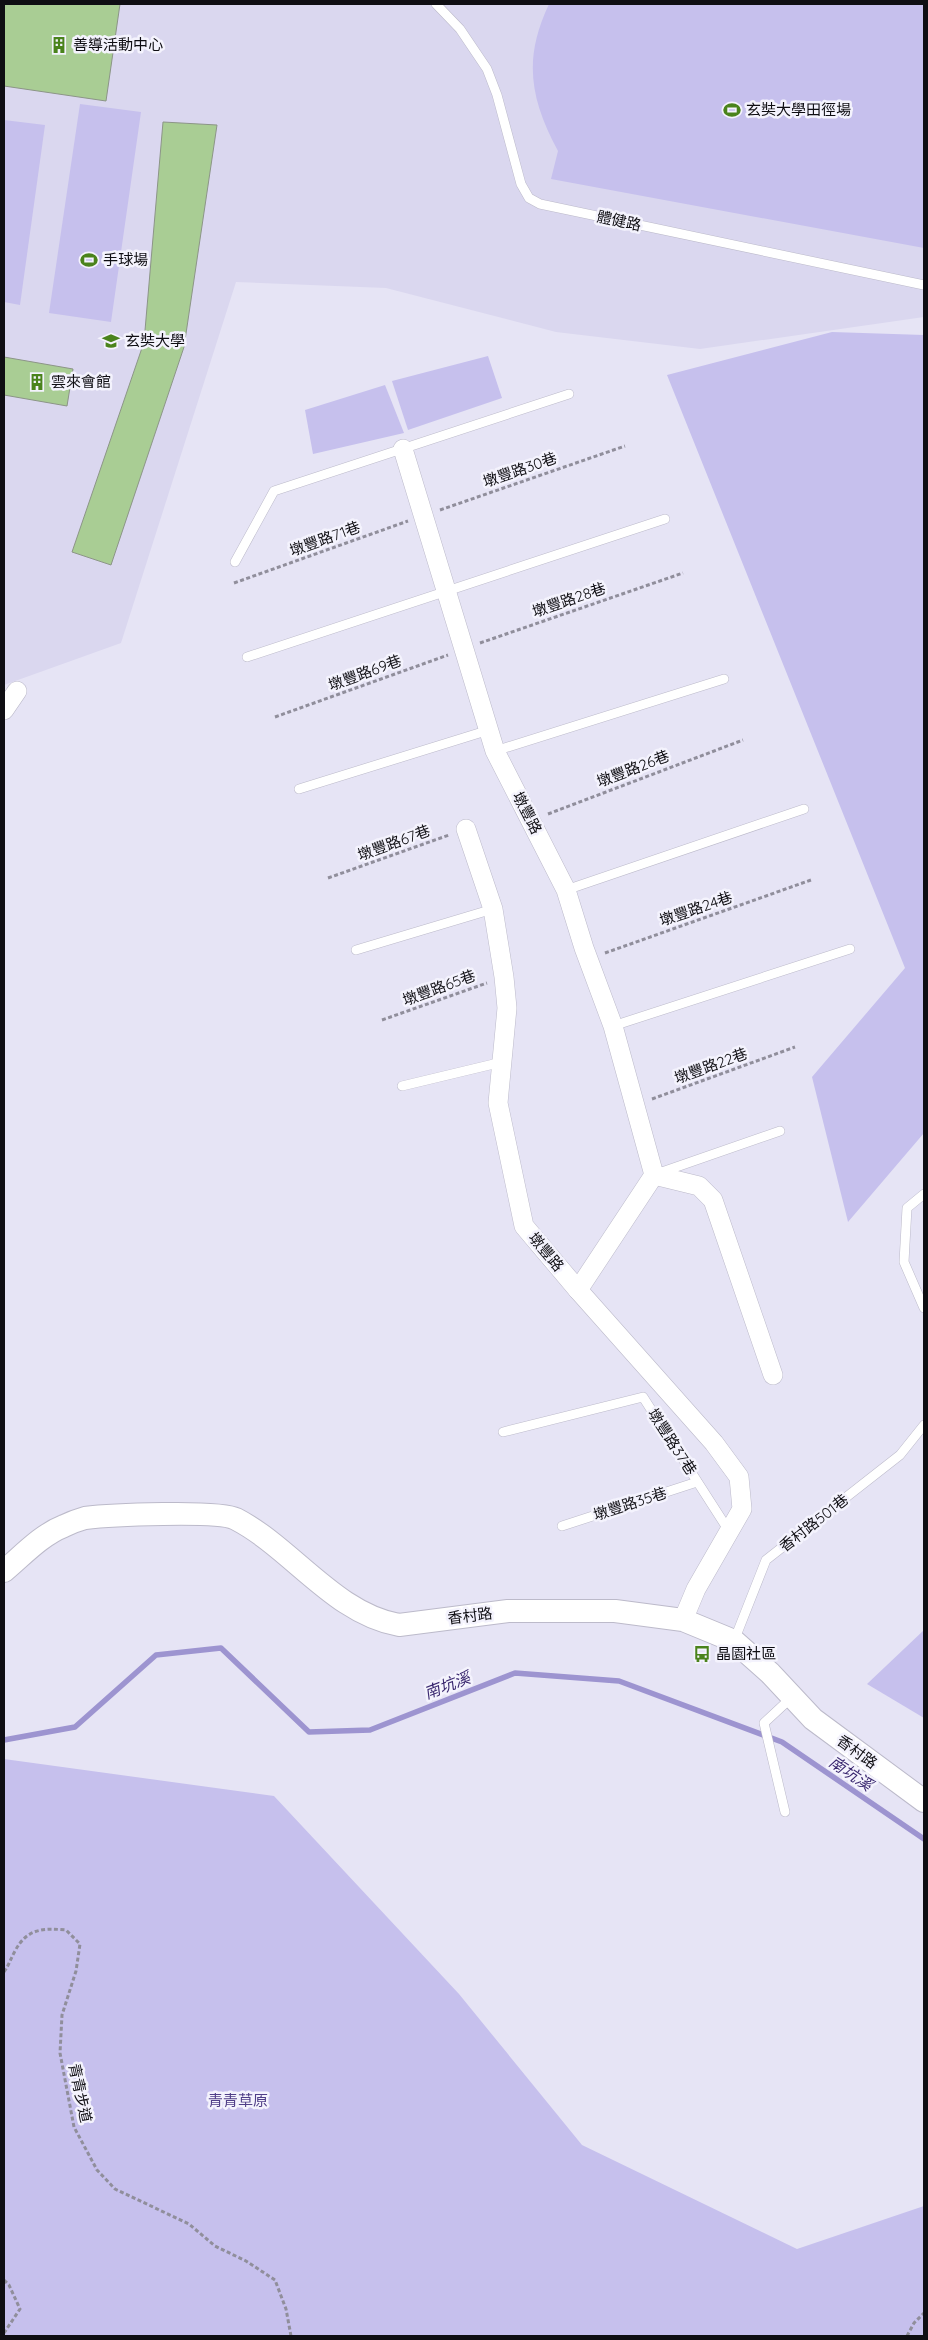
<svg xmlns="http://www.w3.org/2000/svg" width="928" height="2340" font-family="Quicksand,'Noto Sans TC',sans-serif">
  <rect width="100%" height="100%" fill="#e6e4f5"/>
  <path fill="#dad7ef" d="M4,4H924V317L700,349L556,332L386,288L236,282L121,643L4,685Z"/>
  <g fill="#c6c0ed">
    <path d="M549,4H924V248L551,179L558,151C530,99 523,59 549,4Z"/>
    <path d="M80,104L141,112L111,322L49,313Z"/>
    <path d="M4,120L45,125L20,305L4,302Z"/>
    <path d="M832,332L924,335V1133L848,1222L812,1077L905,968L667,375Z"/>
    <path d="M488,356L502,398L408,430L392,381Z"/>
    <path d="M385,385L404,433L313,454L305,410Z"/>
    <path d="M924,1630V1718L867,1684Z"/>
    <path d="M4,1759L274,1796L459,1994L582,2145L797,2249L924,2206V2336H4Z"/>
  </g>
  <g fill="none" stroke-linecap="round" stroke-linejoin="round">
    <path stroke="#9d94d0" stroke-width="5.5" d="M4,1740L75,1727L156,1655L221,1648L309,1732L370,1730L515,1673L619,1681L782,1742L924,1839"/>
  </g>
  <g fill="#a9cd94" stroke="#8c9587">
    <path d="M4,4H120L106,101L4,86Z"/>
    <path d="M163,122L217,125L184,347L111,565L72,552L144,342Z"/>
    <path d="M4,357L73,369L67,406L4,395Z"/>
  </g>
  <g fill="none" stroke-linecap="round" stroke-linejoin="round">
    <g stroke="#bcbaca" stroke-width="10">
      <g id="service">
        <path d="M436,4L460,29L487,69L497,95L521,184L529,198L540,204L924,285"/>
        <path d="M235,562L274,491L569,394"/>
        <path d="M247,657L665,519"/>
        <path d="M495,751L724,679"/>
        <path d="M299,789L489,730"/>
        <path d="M566,890L804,809"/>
        <path d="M356,950L493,909"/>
        <path d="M613,1026L850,949"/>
        <path d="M402,1086L502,1062"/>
        <path d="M659,1173L780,1131"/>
        <path d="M924,1194L907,1208L904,1262L924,1308"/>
        <path d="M503,1432L643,1397L729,1531"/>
        <path d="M562,1526L697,1482"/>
        <path d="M734,1641L766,1560L900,1455L924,1425"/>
        <path d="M785,1812L764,1723L792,1697"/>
      </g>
    </g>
    <g stroke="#bcbaca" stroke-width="20">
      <g id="minor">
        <path d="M403,449L495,751L566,890L584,948L613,1026L654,1175L578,1290L714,1443L739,1477L742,1509L696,1589L683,1620"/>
        <path d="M4,710L17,691"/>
        <path d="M466,829L493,909L504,977L507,1008L498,1103L524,1226L578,1290"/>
        <path d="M654,1175L699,1186L713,1200L773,1375"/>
      </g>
    </g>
    <g stroke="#bcbaca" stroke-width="24">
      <path id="tertiary" d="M4,1571C22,1556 41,1535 64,1526C70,1523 78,1520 85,1518C108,1515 219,1510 236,1519C292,1548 335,1614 399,1625L508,1611H615L683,1620L734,1641L770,1673L813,1719L924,1801"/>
    </g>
    <g stroke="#908e9b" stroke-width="3" stroke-dasharray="4 2.5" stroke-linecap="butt">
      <path d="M440,510L625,446"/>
      <path d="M234,583L408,521"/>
      <path d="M480,643L683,573"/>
      <path d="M275,717L448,655"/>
      <path d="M548,814L743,740"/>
      <path d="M328,878L449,835"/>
      <path d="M605,953L811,880"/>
      <path d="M382,1020L487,983"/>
      <path d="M652,1099L795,1047"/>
      <path d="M4,1972C9,1965 11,1958 15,1951C27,1928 44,1928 66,1930L80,1944L76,1971L62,2015L60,2053L74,2127L97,2170L115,2189L189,2224L215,2246L246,2261L275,2280L286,2309L291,2336"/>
      <path d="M4,2280L9,2285L20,2309L4,2333"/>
      <path d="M907,2336L914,2323L924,2313"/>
    </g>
    <use href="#service" stroke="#fff" stroke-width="9"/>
    <use href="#minor" stroke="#fff" stroke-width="19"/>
    <use href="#tertiary" stroke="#fff" stroke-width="22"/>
  </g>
  <defs>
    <g id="building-bare" transform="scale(1.35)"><path d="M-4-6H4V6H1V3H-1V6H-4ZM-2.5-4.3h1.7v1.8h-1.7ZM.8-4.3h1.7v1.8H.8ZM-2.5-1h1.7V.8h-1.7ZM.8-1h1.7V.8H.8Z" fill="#4a831c" stroke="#f4f3fd" stroke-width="2.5" paint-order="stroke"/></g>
    <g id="stadium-bare" transform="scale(1.35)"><path d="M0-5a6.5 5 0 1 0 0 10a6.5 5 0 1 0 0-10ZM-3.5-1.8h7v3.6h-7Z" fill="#4a831c" stroke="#f4f3fd" stroke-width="2.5" paint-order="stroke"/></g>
    <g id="university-bare" transform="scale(1.35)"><path d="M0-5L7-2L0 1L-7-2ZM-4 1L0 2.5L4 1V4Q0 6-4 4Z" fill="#4a831c" stroke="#f4f3fd" stroke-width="2.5" paint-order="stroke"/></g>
    <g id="bus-bare" transform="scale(1.35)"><path d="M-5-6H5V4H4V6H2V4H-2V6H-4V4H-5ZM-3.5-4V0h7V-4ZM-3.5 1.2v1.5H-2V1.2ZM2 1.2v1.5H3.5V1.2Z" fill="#4a831c" stroke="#f4f3fd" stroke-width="2.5" paint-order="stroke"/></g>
  </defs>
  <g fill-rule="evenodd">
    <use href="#building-bare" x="59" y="45"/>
    <use href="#stadium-bare" x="732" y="110"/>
    <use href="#stadium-bare" x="89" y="260"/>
    <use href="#university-bare" x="111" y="341"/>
    <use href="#building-bare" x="37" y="382"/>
    <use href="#bus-bare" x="702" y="1654"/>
  </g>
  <g text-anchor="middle" stroke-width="5" stroke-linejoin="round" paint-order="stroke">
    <g font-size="15" fill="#0f0e13" stroke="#f4f3fd" text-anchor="start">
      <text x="73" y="50">善導活動中心</text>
      <text x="746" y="115">玄奘大學田徑場</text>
      <text x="103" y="265">手球場</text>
      <text x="125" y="346">玄奘大學</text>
      <text x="51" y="387">雲來會館</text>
      <text x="716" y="1659">晶園社區</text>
    </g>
    <g font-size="15" fill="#0f0e13" stroke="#f4f3fd">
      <text transform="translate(619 221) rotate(12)" y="5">體健路</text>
      <text transform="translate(520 470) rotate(-19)" y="5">墩豐路30巷</text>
      <text transform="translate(325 539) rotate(-20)" y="5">墩豐路71巷</text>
      <text transform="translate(569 600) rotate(-19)" y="5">墩豐路28巷</text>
      <text transform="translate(365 673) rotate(-20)" y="5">墩豐路69巷</text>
      <text transform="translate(633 769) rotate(-21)" y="5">墩豐路26巷</text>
      <text transform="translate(527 813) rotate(63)" y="5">墩豐路</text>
      <text transform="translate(394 843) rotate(-20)" y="5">墩豐路67巷</text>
      <text transform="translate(696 909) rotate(-19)" y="5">墩豐路24巷</text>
      <text transform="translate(439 988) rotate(-20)" y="5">墩豐路65巷</text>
      <text transform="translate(711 1066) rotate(-20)" y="5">墩豐路22巷</text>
      <text transform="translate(546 1252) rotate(50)" y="5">墩豐路</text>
      <text transform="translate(672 1442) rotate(57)" y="5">墩豐路37巷</text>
      <text transform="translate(630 1504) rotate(-18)" y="5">墩豐路35巷</text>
      <text transform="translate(814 1523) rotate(-38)" y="5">香村路501巷</text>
      <text transform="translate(470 1616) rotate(-7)" y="5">香村路</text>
      <text transform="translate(857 1752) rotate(36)" y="5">香村路</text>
      <text transform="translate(80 2093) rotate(78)" y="5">青青步道</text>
    </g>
    <g font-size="15" fill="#503f88" stroke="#f4f3fd">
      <text x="238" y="2106">青青草原</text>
    </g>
    <g font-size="16" font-style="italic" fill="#3b2970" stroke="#f4f3fd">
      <text transform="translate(447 1685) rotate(-21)" y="6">南坑溪</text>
      <text transform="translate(851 1773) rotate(34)" y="6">南坑溪</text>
    </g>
  </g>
  <rect width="928" height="2340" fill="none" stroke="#0f0e13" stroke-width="10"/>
</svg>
